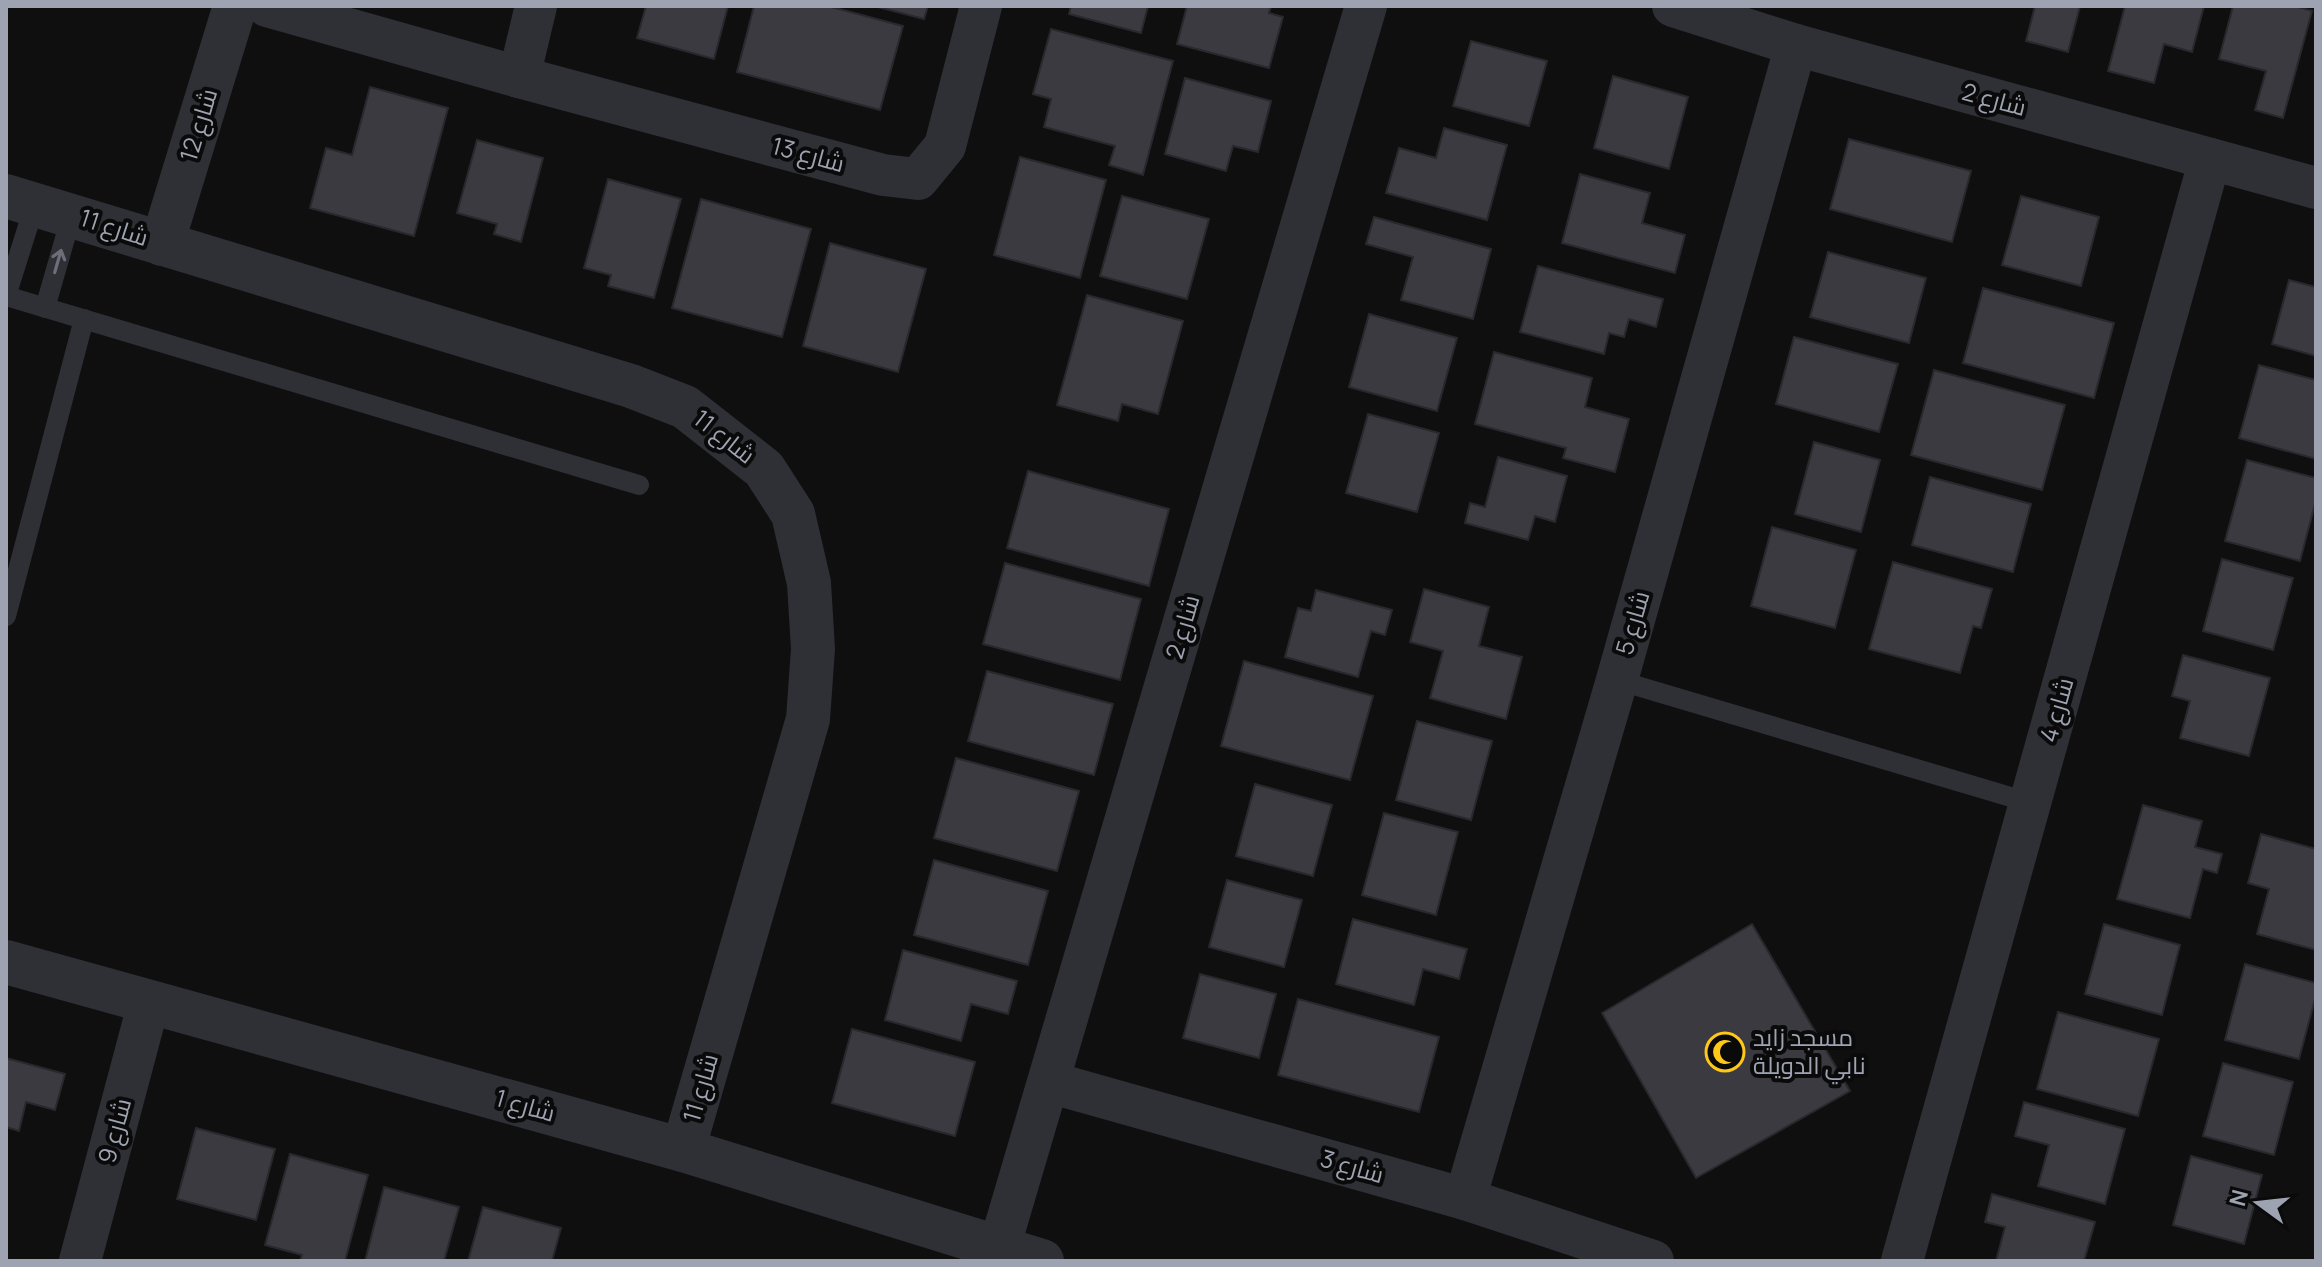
<svg xmlns="http://www.w3.org/2000/svg" width="2322" height="1267" font-family="Manrope,Cairo,sans-serif">
  <rect width="100%" height="100%" fill="#0f0f10"/>
  <g fill="#3a3a40" stroke="#29282c" stroke-width="2">
    <path d="M646,6H728L714,59L637,38Z"/>
    <path d="M754,6H828L903,26L880,110L737,72Z"/>
    <path d="M874,6H928L924,19Z"/>
    <path d="M1071,6H1148L1141,33L1069,14Z"/>
    <path d="M1187,6H1271L1269,13L1283,17L1269,68L1177,44Z"/>
    <path d="M2035,6H2080L2068,52L2026,41Z"/>
    <path d="M2125,6H2204L2192,52L2164,44L2154,83L2108,71Z"/>
    <path d="M2233,6H2295L2312,11L2283,118L2255,110L2266,71L2219,59Z"/>
    <path d="M1051,29L1173,61L1143,175L1109,165L1115,146L1044,127L1051,99L1033,94Z"/>
    <path d="M1471,41L1547,61L1529,126L1453,106Z"/>
    <path d="M1613,76L1688,97L1669,169L1594,148Z"/>
    <path d="M1185,78L1271,101L1258,152L1233,146L1226,171L1165,154Z"/>
    <path d="M370,87L448,108L414,236L310,208L326,148L352,155Z"/>
    <path d="M1444,128L1507,145L1487,220L1386,193L1399,148L1436,158Z"/>
    <path d="M1849,139L1971,171L1952,242L1830,209Z"/>
    <path d="M477,140L543,158L521,242L494,234L497,224L457,213Z"/>
    <path d="M1020,157L1106,180L1080,278L994,255Z"/>
    <path d="M1580,174L1650,193L1642,223L1685,235L1675,273L1562,243Z"/>
    <path d="M608,179L681,199L654,298L608,286L611,275L584,268Z"/>
    <path d="M1122,196L1209,219L1187,299L1100,276Z"/>
    <path d="M2021,196L2099,217L2081,286L2002,265Z"/>
    <path d="M701,199L811,229L782,337L672,308Z"/>
    <path d="M1374,217L1491,249L1473,319L1401,300L1413,257L1366,244Z"/>
    <path d="M830,243L926,269L898,372L803,346Z"/>
    <path d="M1828,252L1926,278L1909,343L1810,317Z"/>
    <path d="M1538,266L1663,299L1656,327L1629,319L1624,337L1609,333L1604,354L1520,332Z"/>
    <path d="M2289,280L2316,287V356L2272,344Z"/>
    <path d="M1983,288L2114,323L2094,398L1963,363Z"/>
    <path d="M1087,295L1183,321L1158,414L1122,404L1118,421L1057,405Z"/>
    <path d="M1369,314L1457,338L1437,411L1349,387Z"/>
    <path d="M1794,337L1898,364L1879,432L1776,404Z"/>
    <path d="M1494,352L1592,378L1585,407L1629,419L1615,472L1563,458L1566,448L1475,424Z"/>
    <path d="M2259,365L2316,380V459L2239,438Z"/>
    <path d="M1934,370L2065,405L2042,490L1911,455Z"/>
    <path d="M1368,414L1439,433L1417,512L1346,493Z"/>
    <path d="M1814,442L1880,460L1861,532L1795,514Z"/>
    <path d="M1498,457L1567,476L1555,522L1535,516L1528,540L1465,523L1470,503L1485,507Z"/>
    <path d="M2247,460L2316,478V500L2300,561L2225,541Z"/>
    <path d="M1028,471L1169,509L1149,586L1007,548Z"/>
    <path d="M1930,477L2031,504L2013,572L1912,545Z"/>
    <path d="M1772,527L1856,550L1835,628L1751,606Z"/>
    <path d="M2222,559L2293,578L2273,650L2203,631Z"/>
    <path d="M1893,562L1992,589L1981,628L1973,626L1960,673L1869,649Z"/>
    <path d="M1005,563L1141,599L1120,680L983,644Z"/>
    <path d="M1424,589L1489,607L1479,646L1522,657L1506,719L1430,698L1443,651L1410,642Z"/>
    <path d="M1316,590L1392,610L1385,635L1371,631L1358,677L1285,657L1298,608L1311,611Z"/>
    <path d="M2183,655L2270,678L2249,756L2180,738L2190,701L2172,696Z"/>
    <path d="M1244,661L1373,696L1350,780L1221,746Z"/>
    <path d="M987,671L1113,704L1094,775L968,741Z"/>
    <path d="M1417,721L1492,741L1471,820L1396,800Z"/>
    <path d="M956,758L1079,791L1057,871L934,838Z"/>
    <path d="M1255,784L1332,805L1313,876L1236,856Z"/>
    <path d="M2143,805L2202,821L2195,847L2222,854L2217,873L2203,869L2190,918L2117,899Z"/>
    <path d="M1384,813L1458,832L1436,915L1362,895Z"/>
    <path d="M2261,834L2316,849V950L2257,934L2269,889L2248,883Z"/>
    <path d="M934,860L1048,891L1028,965L914,935Z"/>
    <path d="M1227,880L1302,900L1284,967L1209,947Z"/>
    <path d="M1353,919L1467,949L1459,979L1423,969L1414,1005L1336,984Z"/>
    <path d="M1752,924L1850,1091L1696,1178L1602,1013Z"/>
    <path d="M2104,924L2180,945L2162,1015L2085,994Z"/>
    <path d="M903,950L1017,981L1008,1014L971,1004L961,1041L885,1020Z"/>
    <path d="M2245,964L2316,983V995L2299,1059L2225,1040Z"/>
    <path d="M1200,974L1276,994L1259,1058L1183,1038Z"/>
    <path d="M1298,999L1439,1037L1419,1112L1278,1075Z"/>
    <path d="M2058,1012L2159,1039L2138,1116L2037,1089Z"/>
    <path d="M852,1029L975,1062L955,1136L832,1103Z"/>
    <path d="M6,1058L65,1074L55,1110L26,1102L19,1131L6,1127Z"/>
    <path d="M2223,1063L2293,1082L2274,1155L2203,1136Z"/>
    <path d="M2024,1102L2125,1129L2105,1204L2038,1186L2049,1145L2015,1136Z"/>
    <path d="M196,1128L275,1149L256,1220L177,1199Z"/>
    <path d="M290,1154L368,1175L345,1261H300L302,1255L265,1245Z"/>
    <path d="M2191,1156L2262,1175L2244,1244L2173,1225Z"/>
    <path d="M384,1187L459,1207L444,1261H365Z"/>
    <path d="M1992,1194L2095,1222L2084,1261H1996L2005,1227L1985,1222Z"/>
    <path d="M483,1207L561,1228L552,1261H468Z"/>
  </g>
  <g fill="none" stroke-linecap="round" stroke-linejoin="round">
    <g stroke="#2f3035" stroke-width="20">
      <path d="M6,296L639,485"/>
      <path d="M6,296L35,204"/>
      <path d="M45,308L72,214"/>
      <path d="M6,616L84,319"/>
      <path d="M1617,680L2031,803"/>
    </g>
    <g stroke="#2f3035" stroke-width="42">
      <path d="M267,6L519,77L883,175L918,179L945,146L981,6"/>
      <path d="M1673,6L1796,45L2316,188"/>
      <path d="M519,77L536,6"/>
      <path d="M1049,1082L1465,1199L1653,1261"/>
      <path d="M1465,1199L1617,680L1796,45"/>
      <path d="M999,1248L1366,6"/>
      <path d="M80,1261L149,1002"/>
      <path d="M1902,1261L2210,159"/>
    </g>
    <g stroke="#2f3035" stroke-width="44">
      <path d="M6,196L631,386L685,407L764,469L793,514L809,583L813,649L808,719L683,1150"/>
      <path d="M162,244L235,6"/>
      <path d="M6,962L683,1150L1042,1261"/>
    </g>
  </g>
  <defs><path id="oneway-shaft" d="M-6 0H5M1.5-3L5.5 0L1.5 3" fill="none" stroke-width="1.6" stroke-linecap="round" stroke-linejoin="round" transform="scale(2)"/></defs>
  <use stroke="#6c6f7a" href="#oneway-shaft" transform="translate(58 261) rotate(-74)"/>
  <defs>
    <g id="mosque-ring" transform="scale(2)"><circle r="9.5" fill="#0a0a0b" stroke="#ffc718" stroke-width="1.5"/><path d="M3.5-4.9A6 6 0 1 0 3.5 4.9A5 5 0 1 1 3.5-4.9Z" fill="#ffc718"/></g>
  </defs>
  <g fill-rule="evenodd">
    <use href="#mosque-ring" x="1725" y="1052"/>
  </g>
  <g text-anchor="middle" stroke-width="8" stroke-linejoin="round" paint-order="stroke">
    <g font-size="24" fill="#9ea3b2" stroke="#0a0a0b">
      <text transform="translate(1994 100) rotate(15)" y="8">شارع 2</text>
      <text transform="translate(199 125) rotate(-73)" y="8">شارع 12</text>
      <text transform="translate(808 155) rotate(15)" y="8">شارع 13</text>
      <text transform="translate(114 228) rotate(18)" y="8">شارع 11</text>
      <text transform="translate(724 437) rotate(38)" y="8">شارع 11</text>
      <text transform="translate(1633 623) rotate(-74)" y="8">شارع 5</text>
      <text transform="translate(1183 627) rotate(-74)" y="8">شارع 2</text>
      <text transform="translate(2057 710) rotate(-74)" y="8">شارع 4</text>
      <text transform="translate(701 1088) rotate(-74)" y="8">شارع 11</text>
      <text transform="translate(525 1106) rotate(16)" y="8">شارع 1</text>
      <text transform="translate(115 1131) rotate(-75)" y="8">شارع 9</text>
      <text transform="translate(1352 1167) rotate(16)" y="8">شارع 3</text>
    </g>
    <g font-size="24" fill="#9ea3b2" stroke="#0a0a0b" text-anchor="start">
      <text x="1753" y="1046">مسجد زايد<tspan x="1753" dy="28">نابي الدويلة</tspan></text>
    </g>
  </g>
  <rect width="2322" height="1267" fill="none" stroke="#9ea3b2" stroke-width="16"/>
  <g transform="translate(2258 1203) rotate(285)" stroke="#0a0a0b" stroke-width="6" paint-order="stroke">
  <path d="M0-6L14 30L0 20L-14 30Z" fill="#9ea3b2"/>
  <text y="-12" font-size="22" font-weight="bold" text-anchor="middle" fill="#9ea3b2">N</text>
  </g>
</svg>
